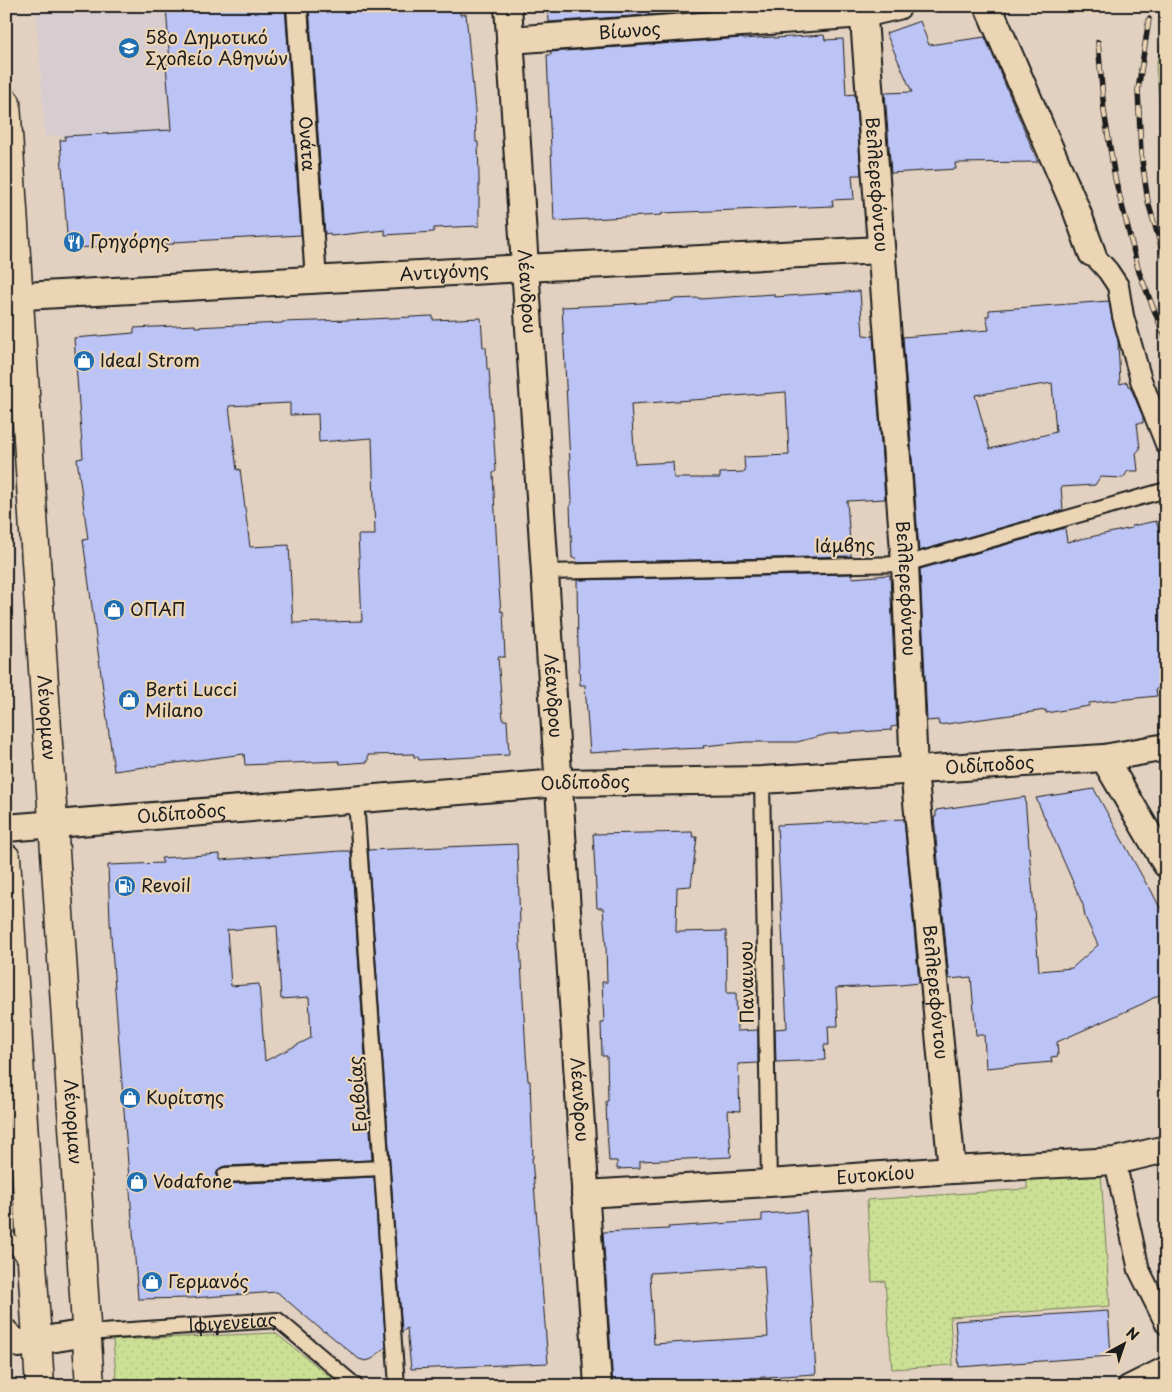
<svg xmlns="http://www.w3.org/2000/svg" width="1172" height="1392" font-family="'Playpen Sans',sans-serif">
  <defs>
    <pattern id="grass-tufts" width="24" height="20" patternUnits="userSpaceOnUse" patternTransform="scale(1.25)"><rect width="24" height="20" fill="#cce095"/><path d="M3 7l-1-3M5 7V3M7 7l1-3M15 17l-1-3M17 17v-4M19 17l1-3" fill="none" stroke="#afc080"/></pattern>
    <pattern id="park-dots" width="8" height="8" patternUnits="userSpaceOnUse" patternTransform="scale(1.25)"><rect width="8" height="8" fill="#cce095"/><path d="M2 2h.1M6 6h.1" fill="none" stroke="#afc080" stroke-width="1.8" stroke-linecap="round"/></pattern>
  </defs>
  <rect width="100%" height="100%" fill="#e2d1c1"/>
  <filter id="ink" filterUnits="userSpaceOnUse"><feTurbulence type="fractalNoise" baseFrequency=".02" numOctaves="2"/><feDisplacementMap in="SourceGraphic" scale="10" xChannelSelector="R" yChannelSelector="G"/><feConvolveMatrix kernelMatrix="1 2 1 2 8 2 1 2 1" color-interpolation-filters="sRGB"/></filter>
  <g filter="url(#ink)">
    <path fill="#d7cdd1" d="M101,6H215L223,102H167L170,132L65,136H45L36,10H51Z"/>
    <path fill="url(#grass-tufts)" stroke="#747e58" d="M1166,27V170L1156,66Z"/>
    <g fill="url(#park-dots)" stroke="#747e58">
      <path d="M1101,1174L1110,1306L950,1317L953,1365L892,1369L885,1281L872,1282L867,1200L1027,1189V1179Z"/>
      <path d="M275,1333L342,1386H117L113,1340Z"/>
    </g>
    <g fill="#bcc3f5" stroke="#1c1c1c" fill-rule="evenodd">
      <path d="M166,6H285L301,235L174,242V244L68,248L60,140H65V136L171,130L166,64H170Z"/>
      <path d="M309,6H460V15L466,14L475,110L476,142H478L479,176V226L434,228V232L385,235V230L331,236L330,233L325,234Z"/>
      <path d="M548,6H740L741,8L549,22Z"/>
      <path d="M920,21L929,45L985,37L1038,162L955,163L956,169L891,173L885,93L912,92L886,33Z"/>
      <path d="M824,35L825,40L843,39L846,95L855,94L861,175H852L854,199L832,200L833,206L662,213V215L554,221L547,55H551V52L742,38V39L774,37V38Z"/>
      <path d="M860,291L863,335L873,336L885,499L847,501L851,556L577,563L576,558H572L570,505L572,502L562,307L610,305L672,301V299L700,298V299L774,294V297ZM786,392L789,455L744,457L745,472L720,473V478H674L673,462L635,464L631,404L722,398V397Z"/>
      <path d="M1109,301L1112,319L1118,340L1120,384L1127,382L1128,386H1130L1143,417V423H1137L1140,449L1136,453L1138,471H1128L1123,478L1100,477L1095,485L1061,487L1063,510L919,551L903,337L989,330L986,316H989V310ZM1052,383L1056,432L990,449L975,395Z"/>
      <path d="M433,316V320L481,318L483,347H486L487,369H489L496,471L493,473L499,588L501,612L503,611L505,657H498L503,720H507L509,755L419,760L418,757H414V754L368,755V762L340,764L339,761L245,765L244,754L114,771L83,540L88,539L77,459L83,458L74,338L134,333V328L195,325V327L282,323V322L350,320ZM290,403V415L318,414L319,442L372,438L375,535H358L362,621L293,623L289,545L250,547L240,469L237,470L229,406Z"/>
      <path d="M1156,521L1159,530L1166,529V687L1156,689L1157,696L1089,703V706L1046,713V710L939,725L938,720L927,721L920,569L1065,528L1067,542L1132,528V526Z"/>
      <path d="M852,574V578L890,575L897,726L891,727V730L828,734L797,742H746L703,746L704,748L677,749V747L590,753L585,685H580L578,649L577,580Z"/>
      <path d="M1094,789L1147,885L1150,888L1159,906L1161,907L1166,915V991L1142,1004L1057,1042L1058,1056L1051,1057L1052,1062L986,1068L984,1035H976L971,977L949,979L934,817H936V810L1025,797L1039,971L1072,968L1098,945L1085,917L1083,905L1036,798Z"/>
      <path d="M904,819L919,983L901,985L836,988L838,1026H828L829,1045H824L825,1060L776,1062L775,1029L787,1028L777,825Z"/>
      <path d="M692,832L693,837H697L691,886L677,887L676,932L726,931L727,993H736L737,1031L758,1030V1063L738,1064L740,1111L728,1110L731,1157L640,1161V1168L617,1169V1161H609L607,1130L606,1101H608L607,1056H602L601,1023H604L602,982H607L606,947L603,908H597L593,834Z"/>
      <path d="M517,844L520,924H519L526,1053L528,1081H530L533,1158H532L548,1363L411,1369L407,1328L402,1332L368,850Z"/>
      <path d="M341,851H351L372,1160L225,1166L220,1168L216,1175L218,1180L221,1183L225,1184L374,1177L386,1347L372,1359L366,1361L359,1359L325,1331L324,1332L277,1292L191,1298L138,1299L110,922L108,865L163,863L161,858L220,854V860ZM277,926L281,999L309,997L311,1038L265,1061L259,984L231,986L227,930Z"/>
      <path d="M806,1211L816,1374L750,1378V1380L655,1386H613L603,1232L669,1229L668,1227L762,1221V1214ZM764,1266L768,1337L654,1344L650,1273Z"/>
      <path d="M1108,1311L1111,1356L959,1367L955,1321Z"/>
    </g>
    <g fill="none" stroke-linecap="round" stroke-linejoin="round">
      <g stroke="#1c1c1c" stroke-width="18">
        <g id="service">
          <path d="M545,572L905,564L1166,490"/>
          <path d="M762,780L769,1183"/>
          <path d="M356,800L397,1386"/>
          <path d="M6,1154L18,1130"/>
          <path d="M225,1175L382,1168"/>
          <path d="M6,1235L29,1264"/>
          <path id="s1" d="M87,1333L278,1320L356,1386"/>
        </g>
      </g>
      <g stroke="#1c1c1c" stroke-width="24">
        <g id="pedestrian">
          <path id="s2" d="M297,6L316,280"/>
          <path d="M1092,253L1108,271L1118,286L1123,316L1141,380L1166,444"/>
          <path d="M1115,1161L1139,1270L1166,1324"/>
          <path d="M1128,1386L1166,1367"/>
        </g>
      </g>
      <g stroke="#1c1c1c" stroke-width="30">
        <g id="minor">
          <path id="s3" d="M508,6L598,1386"/>
          <path id="s4" d="M863,6L905,564L914,770L952,1170"/>
          <path d="M988,6L1076,209L1092,253"/>
          <path id="s5" d="M510,40L863,14L898,6"/>
          <path id="s6" d="M6,297L525,268L881,250"/>
          <path d="M1104,758L1166,864"/>
          <path id="s7" d="M6,828L559,783L762,780L1104,758L1166,747"/>
          <path id="s8" d="M585,1194L769,1183L952,1170L1115,1161L1166,1149"/>
          <path d="M6,1333L9,1337L19,1344L87,1333"/>
        </g>
      </g>
      <g stroke="#1c1c1c" stroke-width="31">
        <g id="secondary">
          <path id="s9" d="M6,103L90,1386"/>
          <path d="M6,858L40,1386"/>
        </g>
      </g>
      <use href="#service" stroke="#ebd5b4" stroke-width="14"/>
      <use href="#pedestrian" stroke="#ebd5b4" stroke-width="20"/>
      <use href="#minor" stroke="#ebd5b4" stroke-width="26"/>
      <use href="#secondary" stroke="#ebd5b4" stroke-width="28"/>
      <g stroke="#1c1c1c" stroke-width="5.5">
        <g id="rail">
          <path d="M1149,19L1138,90L1141,153L1148,202L1166,263"/>
          <path d="M1098,42L1104,111L1115,178L1139,272L1166,340"/>
        </g>
      </g>
      <use href="#rail" stroke="#ebd5b4" stroke-width="4" stroke-dasharray="11" stroke-linecap="butt"/>
    </g>
  </g>
  <defs>
    <g id="school-disc" transform="scale(1.125)"><circle r="9.5" fill="#1f6fb2" stroke="#ebd5b4"/><path d="M0-5L7-2L0 1L-7-2ZM-4 1L0 2.5L4 1V4Q0 6-4 4Z" fill="#fff"/></g>
    <g id="restaurant-disc" transform="scale(1.125)"><circle r="9.5" fill="#1f6fb2" stroke="#ebd5b4"/><path d="M-5-6h1v4h1v-4h1v4h1v-4h1v5L-1.5 .5V6h-2V.5L-5-1ZM5-6V6H3V1.5H1.5Q1.5-4 5-6Z" fill="#fff"/></g>
    <g id="shop-disc" transform="scale(1.125)"><circle r="9.5" fill="#1f6fb2" stroke="#ebd5b4"/><path d="M-5-2.5h2.3a2.7 3.5 0 0 1 5.4 0H5L5.5 6h-11ZM-1.5-2.5h3a1.5 2.3 0 0 0-3 0Z" fill="#fff"/></g>
    <g id="fuel-disc" transform="scale(1.125)"><circle r="9.5" fill="#1f6fb2" stroke="#ebd5b4"/><path d="M-5.5-6h7V0h2V4h1.3V-2.5L3-4.5l.8-.8L6-3V5H2.5V1h-1V6h-7ZM-4.2-4.7v3.2H.2V-4.7Z" fill="#fff"/></g>
  </defs>
  <g fill-rule="evenodd">
    <use href="#school-disc" x="129" y="48"/>
    <use href="#restaurant-disc" x="74" y="242"/>
    <use href="#shop-disc" x="84" y="361"/>
    <use href="#shop-disc" x="114" y="610"/>
    <use href="#shop-disc" x="129" y="700"/>
    <use href="#fuel-disc" x="125" y="886"/>
    <use href="#shop-disc" x="130" y="1098"/>
    <use href="#shop-disc" x="137" y="1182"/>
    <use href="#shop-disc" x="152" y="1282"/>
  </g>
  <g text-anchor="middle" stroke-width="4.5" stroke-linejoin="round" paint-order="stroke">
    <g font-size="18" fill="#1c1c1c" stroke="#ebd5b4">
      <text dy="6" stroke="none"><textPath href="#s5" startOffset="120">Βίωνος</textPath></text>
      <text dy="6" stroke="none"><textPath href="#s2" startOffset="138">Ονάτα</textPath></text>
      <text dy="6" stroke="none"><textPath href="#s4" startOffset="179">Βελλερεφόντου</textPath></text>
      <text dy="6" stroke="none"><textPath href="#s6" startOffset="439">Αντιγόνης</textPath></text>
      <text dy="6" stroke="none"><textPath href="#s3" startOffset="286">Λέανδρου</textPath></text>
      <text transform="translate(845 546) rotate(-1)" y="6">Ιάμβης</text>
      <text dy="6" stroke="none"><textPath href="#s4" startOffset="584">Βελλερεφόντου</textPath></text>
      <text dy="6" stroke="none"><textPath href="#s3" startOffset="691">Λέανδρου</textPath></text>
      <text dy="6" stroke="none"><textPath href="#s9" startOffset="616">Λένορμαν</textPath></text>
      <text dy="6" stroke="none"><textPath href="#s7" startOffset="986">Οιδίποδος</textPath></text>
      <text dy="6" stroke="none"><textPath href="#s7" startOffset="581">Οιδίποδος</textPath></text>
      <text dy="6" stroke="none"><textPath href="#s7" startOffset="176">Οιδίποδος</textPath></text>
      <text transform="translate(747 982) rotate(-91)" y="6">Παναινου</text>
      <text dy="6" stroke="none"><textPath href="#s4" startOffset="989">Βελλερεφόντου</textPath></text>
      <text transform="translate(358 1094) rotate(-94)" y="6">Εριβοίας</text>
      <text dy="6" stroke="none"><textPath href="#s3" startOffset="1096">Λέανδρου</textPath></text>
      <text dy="6" stroke="none"><textPath href="#s9" startOffset="1021">Λένορμαν</textPath></text>
      <text dy="6" stroke="none"><textPath href="#s8" startOffset="291">Ευτοκίου</textPath></text>
      <text dy="6" stroke="none"><textPath href="#s1" startOffset="146">Ιφιγενείας</textPath></text>
    </g>
    <g font-size="18" fill="#1c1c1c" stroke="#ebd5b4" text-anchor="start">
      <text x="145" y="44">58ο Δημοτικό<tspan x="145" dy="21">Σχολείο Αθηνών</tspan></text>
      <text x="90" y="248">Γρηγόρης</text>
      <text x="100" y="367">Ideal Strom</text>
      <text x="130" y="616">ΟΠΑΠ</text>
      <text x="145" y="696">Berti Lucci<tspan x="145" dy="21">Milano</tspan></text>
      <text x="141" y="892">Revoil</text>
      <text x="146" y="1104">Κυρίτσης</text>
      <text x="153" y="1188">Vodafone</text>
      <text x="168" y="1288">Γερμανός</text>
    </g>
  </g>
  <rect width="1172" height="1392" fill="none" stroke="#ebd5b4" stroke-width="25"/>
  <rect x="12" y="12" width="1147" height="1367" fill="none" stroke="#1c1c1c" stroke-width="2" filter="url(#ink)"/>
  <g transform="translate(1124 1344) rotate(40)" stroke="#ebd5b4" stroke-width="4" paint-order="stroke">
  <path d="M0-4L9 19L0 12L-9 19Z" fill="#1c1c1c"/>
  <text y="-8" font-size="14" font-weight="bold" text-anchor="middle" fill="#1c1c1c">N</text>
  </g>
</svg>
